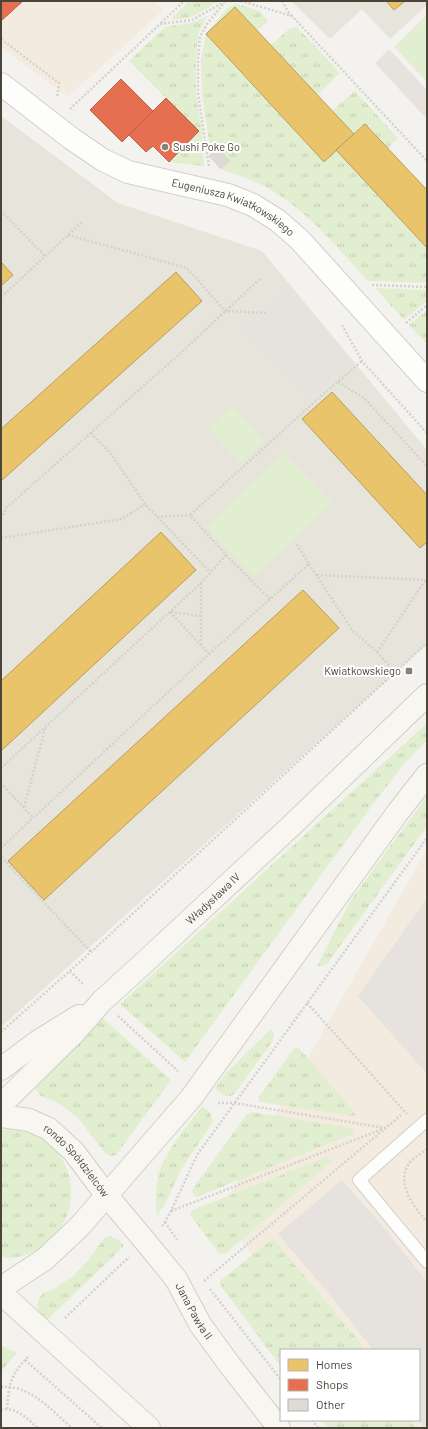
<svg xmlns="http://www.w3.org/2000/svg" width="428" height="1429" font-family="Barlow,sans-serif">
  <defs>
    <pattern id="grass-tufts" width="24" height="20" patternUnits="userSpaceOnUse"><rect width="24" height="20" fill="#e1eecf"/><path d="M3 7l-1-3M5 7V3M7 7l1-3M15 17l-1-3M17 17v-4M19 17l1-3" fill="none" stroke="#c3cdb2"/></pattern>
  </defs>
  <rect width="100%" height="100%" fill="#f4f2ee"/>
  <g fill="#e7e4dc">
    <path d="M291,1H427V5L390,39L362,9L330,39Z"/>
    <path d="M1,116L118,203L262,251L427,450V644L1,1027Z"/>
  </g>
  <g fill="#f3ebdf">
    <path d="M1,1H155L163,10L68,97L1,47Z"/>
    <path d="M427,849V1428H372L366,1420H419V1350H318L221,1210Z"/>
  </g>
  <g fill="url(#grass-tufts)">
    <path d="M189,1H219C202,11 191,21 171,19Z"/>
    <path d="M237,4L260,11L268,21L257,31L235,7L206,35L324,161L336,150L427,248V283L368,281C339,250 306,209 269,189C254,180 237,175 221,169L230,161L218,148L211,154L202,94L201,59L206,34L227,8Z"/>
    <path d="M207,16L198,34L196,58V95L202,131L204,166L169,162L199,131L129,61L165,27L194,22Z"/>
    <path d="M297,27L340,73L317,95L271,45L290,28Z"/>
    <path d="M355,91L398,138L388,148L365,124L354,134L332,111Z"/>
    <path d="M375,288L427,290V301L404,320Z"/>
    <path d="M427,310V344L409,325Z"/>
    <path d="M427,723V740L404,764L370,808L185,1062L120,1004Z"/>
    <path d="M427,796V826L327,964L324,966H317L349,903Z"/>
    <path d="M103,1018L171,1080L116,1155L112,1156L106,1154L78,1118L58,1103L39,1095L37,1092L35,1088L36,1080L39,1076Z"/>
    <path d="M272,1029L274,1034L273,1041L234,1094L231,1096H224L215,1088L227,1072L270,1030Z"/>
    <path d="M295,1047L299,1048L356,1114L355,1116L260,1102L258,1098Z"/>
    <path d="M202,1106L210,1112L213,1122L182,1168L164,1206L157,1215C156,1204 155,1194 157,1183C161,1154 185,1130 202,1106Z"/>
    <path d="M252,1112L350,1128L353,1130L354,1132L352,1134L197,1197L194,1196L192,1190L247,1114Z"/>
    <path d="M9,1129C19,1131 30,1132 39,1137C87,1164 80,1236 28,1254C20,1257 10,1259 1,1257V1130Z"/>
    <path d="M327,1157L332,1161L225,1254L219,1253L190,1215L192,1210Z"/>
    <path d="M110,1236L119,1240L124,1246L46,1321L37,1312L38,1300L43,1293L52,1290L73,1276L90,1258L104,1238Z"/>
    <path d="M274,1240L355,1336L364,1350H281V1367L221,1286L220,1281L269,1241Z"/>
    <path d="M1,1346L17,1352L1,1372Z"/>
    <path d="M321,1420H410L415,1428H327Z"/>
  </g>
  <g fill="#e1eecf">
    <path d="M427,15V82L394,47Z"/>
    <path d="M232,406L265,441L241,463L208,428Z"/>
    <path d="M284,453L332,503L254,577L206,527Z"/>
  </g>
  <g fill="#e6e3df">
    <path d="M389,49L427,90V119L375,63Z"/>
    <path d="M286,289L351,359L308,398L243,328Z"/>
    <path d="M427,898V1074L358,996Z"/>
    <path d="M342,1180L380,1223L427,1282V1428H424L419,1420V1350H373L335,1301L278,1234Z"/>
  </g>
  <g fill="#e9c46a" stroke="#ba9e5b">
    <path d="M386,1H405L394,10Z"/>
    <path d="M235,7L354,134L324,162L206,34Z"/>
    <path d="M365,124L427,190V248L336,150Z"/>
    <path d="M1,262L13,275L1,286Z"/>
    <path d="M176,272L202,301L1,481V429Z"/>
    <path d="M332,392L427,495V542L420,548L302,419Z"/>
    <path d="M161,532L196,570L1,751V681Z"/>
    <path d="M303,590L339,628L44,900L8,861Z"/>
  </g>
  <g fill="#e76f51" stroke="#b8624a">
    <path d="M1,1H23L1,21Z"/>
    <path d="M121,79L153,111L122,142L90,110Z"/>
    <path d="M166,98L199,131L169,162L153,146L146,152L129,135Z"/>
  </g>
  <path fill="#dedbd6" stroke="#dcd9d4" d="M218,148L230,161L221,169L209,156Z"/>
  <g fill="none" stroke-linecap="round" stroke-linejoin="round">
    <g stroke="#d2d0cb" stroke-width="14">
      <path id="lane" d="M427,1120L359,1180L427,1262"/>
    </g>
    <g stroke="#d2d0cb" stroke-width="24">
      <g id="street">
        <path id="s1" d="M1,84L72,139L103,160L128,172L228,195L253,205L277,220L300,240L427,381"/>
      </g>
    </g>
    <g stroke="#d3cfc5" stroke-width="24">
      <g id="secondary">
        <path d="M1,1069L37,1042L79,1016"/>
        <path id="s2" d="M1,1105L73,1034L102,1001L147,960L291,826L427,695"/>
        <path id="s3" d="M1,1116L29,1120L49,1129L74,1152L107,1196L145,1241L176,1279L200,1324L229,1364L279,1428"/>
        <path d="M1,1288L45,1259L80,1226L191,1098L398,812L427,775"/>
        <path d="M1,1293L149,1428"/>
      </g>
    </g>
    <g stroke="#d3d2cc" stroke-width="2.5" stroke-dasharray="2 2" stroke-linecap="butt">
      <path d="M241,1L292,16L427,161"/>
      <path d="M282,1L291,16"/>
      <path d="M161,23L184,1"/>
      <path d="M1,39L59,83L57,98"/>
      <path d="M70,109L160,24L192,20L226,1"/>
      <path d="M209,166L198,94V58L200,37L207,24L224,3"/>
      <path d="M1,211L45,256"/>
      <path d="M68,235L187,268L225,311L268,313"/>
      <path d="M372,285L427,287"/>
      <path d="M1,297L82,222"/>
      <path d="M406,323L427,305"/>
      <path d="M342,325L362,361L427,433"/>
      <path d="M338,382L364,398L427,466"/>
      <path d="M91,433L111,454L145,504"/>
      <path d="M157,517L190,515"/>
      <path d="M1,519L6,508L175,358L260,279"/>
      <path d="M1,538L122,519L145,504L210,572"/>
      <path d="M226,555L270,599"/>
      <path d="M309,564L353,631L377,652L395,672"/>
      <path d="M317,575L427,580"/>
      <path d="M201,583V646"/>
      <path d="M170,612L209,654"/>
      <path d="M171,612L201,616"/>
      <path d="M377,652L427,578"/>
      <path d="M1,768L201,583L226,555L190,515L320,397L362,361"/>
      <path d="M1,783L33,818"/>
      <path d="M24,807L46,726"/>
      <path d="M1,848L209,654L309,564L296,543"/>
      <path d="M1,857L91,952"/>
      <path d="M70,971L83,984"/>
      <path d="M307,1003L407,1114"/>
      <path d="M118,1016L178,1071"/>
      <path d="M1,1032L91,952L427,643"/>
      <path d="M218,1103H234L385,1128"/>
      <path d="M427,1149C421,1154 411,1159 408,1165C396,1185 415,1208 427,1222"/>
      <path d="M171,1211L383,1129"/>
      <path d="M165,1222L177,1240"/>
      <path d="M162,1226L165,1222L171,1211L197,1155L427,838"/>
      <path d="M204,1281L401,1115"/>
      <path d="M210,1289L281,1380"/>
      <path d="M65,1318L129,1257"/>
      <path d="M25,1360L102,1428"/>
      <path d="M1,1387C30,1384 52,1411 72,1428"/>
      <path d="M7,1409C9,1385 10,1375 28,1357"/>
      <path d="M1,1410C16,1406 27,1419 38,1428"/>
      <path d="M312,1420L318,1428"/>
    </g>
    <use href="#lane" stroke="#fdfdfc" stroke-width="12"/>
    <use href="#street" stroke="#fdfdfc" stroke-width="22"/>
    <use href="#secondary" stroke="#f7f6f1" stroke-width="22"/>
  </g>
  <g fill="#868178" stroke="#fff" stroke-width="1.5">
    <circle cx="165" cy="147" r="4"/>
    <rect x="405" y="667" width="8" height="8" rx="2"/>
  </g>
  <g text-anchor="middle" stroke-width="4" stroke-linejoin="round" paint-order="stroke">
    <g font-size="11" fill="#4b4439" stroke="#fff" text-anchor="start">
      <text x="173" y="151">Sushi Poke Go</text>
      <text x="401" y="675" text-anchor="end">Kwiatkowskiego</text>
    </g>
    <g font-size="11" fill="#4b4439" stroke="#fff">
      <text dy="4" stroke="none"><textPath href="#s1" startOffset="267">Eugeniusza Kwiatkowskiego</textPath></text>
      <text dy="4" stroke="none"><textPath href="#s2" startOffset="296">Władysława IV</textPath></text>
      <text dy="4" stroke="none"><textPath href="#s3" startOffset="92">rondo Spółdzielców</textPath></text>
      <text dy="4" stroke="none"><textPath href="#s3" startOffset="284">Jana Pawła II</textPath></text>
    </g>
  </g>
  <rect width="428" height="1429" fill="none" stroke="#4b4439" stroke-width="4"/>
  <rect x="280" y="1349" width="140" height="72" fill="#ffffff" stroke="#b7b4b0"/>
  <rect x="288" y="1359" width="20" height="12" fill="#e9c46a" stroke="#b7b4b0"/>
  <text x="316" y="1369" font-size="12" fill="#4b4439">Homes</text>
  <rect x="288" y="1379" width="20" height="12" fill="#e76f51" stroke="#b7b4b0"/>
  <text x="316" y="1389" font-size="12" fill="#4b4439">Shops</text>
  <rect x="288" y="1399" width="20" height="12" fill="#dedbd6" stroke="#b7b4b0"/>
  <text x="316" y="1409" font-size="12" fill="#4b4439">Other</text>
</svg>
